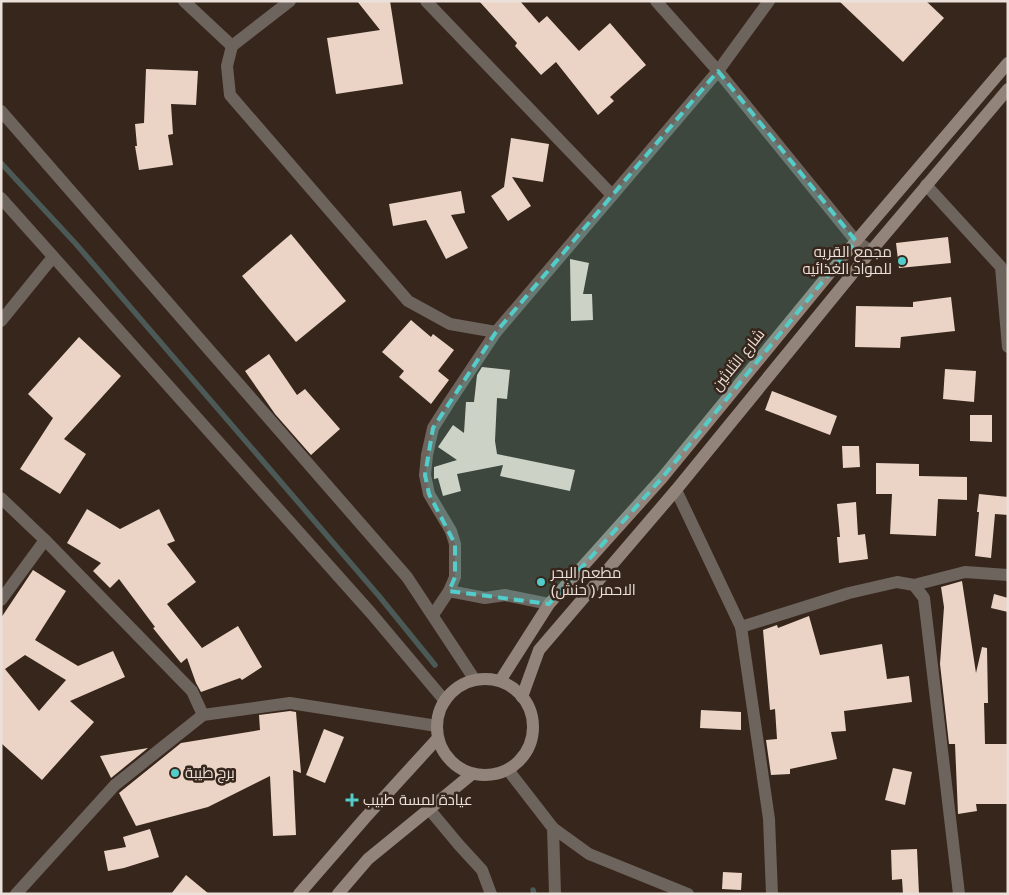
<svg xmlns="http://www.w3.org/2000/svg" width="1009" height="895" font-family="'Noto Sans',Cairo,sans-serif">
  <rect width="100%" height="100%" fill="#37261b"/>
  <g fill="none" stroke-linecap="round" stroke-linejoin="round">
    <g stroke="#4c5a57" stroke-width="5.5">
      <path d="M1,163L76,244L379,596L435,665"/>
      <path d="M533,890L534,894"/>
    </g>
  </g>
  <g fill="#ebd4c6" fill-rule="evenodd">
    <path d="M357,1H390L403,84L336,94L327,38L380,30Z"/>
    <path d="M479,1H520L539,23L547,16L579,51L610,23L646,65L610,97L614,101L598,115L556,62L541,75L515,46L517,43Z"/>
    <path d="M839,1H926L944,18L903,62Z"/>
    <path d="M146,69L198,71L196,105L171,104L173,134L168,135L173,165L139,170L135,146H137L135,124L144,123Z"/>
    <path d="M511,138L549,144L543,182L512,177L531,206L508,221L491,196L504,187Z"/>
    <path d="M461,191L465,213L451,215L468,248L446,259L426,220L393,226L389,204Z"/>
    <path d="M291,234L346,301L296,342L242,276Z"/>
    <path d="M948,237L951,263L899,268L896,243Z"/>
    <path d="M570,259L589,263L583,294H592L593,320L571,321Z"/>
    <path d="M951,297L955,331L901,337L900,348L855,347L856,306L913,307V302Z"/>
    <path d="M411,320L431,337L433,334L454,350L438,371L449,380L431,404L399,377L404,371L382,352Z"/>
    <path d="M79,337L121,376L64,439L86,454L60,494L20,469L53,418L28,394Z"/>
    <path d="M269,354L297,395L305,389L340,429L311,455L275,414L245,371Z"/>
    <path d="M482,367L510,370L507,399L497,398L495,441L497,454L575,470L570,491L500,476L503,465L457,474L461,491L443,496L438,478L434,479V467L457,460L438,447L453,425L464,433L466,402H474L477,375Z"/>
    <path d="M945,369L976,371L974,402L943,399Z"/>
    <path d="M772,391L837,416L830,435L765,410Z"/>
    <path d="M970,415H992V442L970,441Z"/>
    <path d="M842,446H859L860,467L843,468Z"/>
    <path d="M876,463L919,464V476L967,477V500L938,499L936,536L890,534L892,494H876Z"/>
    <path d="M979,494L1008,497V515L995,514L991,558L975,556L979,512H977Z"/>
    <path d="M856,502L858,535L865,534L868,559L839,563L837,537H840L837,504Z"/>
    <path d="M87,509L120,529L159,509L175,541L167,544L196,582L167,604L202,648L238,626L262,667L242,680L240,678L201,692L196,683L187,658L181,663L153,628L155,627L119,579L110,588L93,571L101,563L67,543Z"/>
    <path d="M33,570L66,591L35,640L78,666L113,651L125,677L70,701L94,722L42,780L1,743V618ZM25,655L66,680L39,711L5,669Z"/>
    <path d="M962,581L976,673L982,647L987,648L988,703H984L985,744H1008V804H976L977,811L958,814L955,744H949L940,664L944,607L941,587Z"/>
    <path d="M994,594L1008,598V612L991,608Z"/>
    <path d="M809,616L820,655L882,644L887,679L909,676L912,702L844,711L846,731L831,732L837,759L790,769V774L771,775L766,740L777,739L775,709L770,710L763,630L777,625L778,628Z"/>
    <path d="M701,710L741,712V730L700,728Z"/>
    <path d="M290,711L296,712L301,773L293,770L296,835L273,836L270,776L208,807L136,826L119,793L181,743L260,730L259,715Z"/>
    <path d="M324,729L344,737L325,783L306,775Z"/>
    <path d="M148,748L111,778L100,756Z"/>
    <path d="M893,768L912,772L905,805L885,800Z"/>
    <path d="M150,829L159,857L124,868L108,871L104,851L126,847L123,837Z"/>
    <path d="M917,849L919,894H903L902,879L892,880L891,850Z"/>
    <path d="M723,872L742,873L741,890L722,889Z"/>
    <path d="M186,875L209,894H171Z"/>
  </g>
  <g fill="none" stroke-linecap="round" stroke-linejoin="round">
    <g stroke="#6d645e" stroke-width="12">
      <path d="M184,1L232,46"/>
      <path d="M290,1L232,46L227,66L230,95L408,301L450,324L496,332"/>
      <path d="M426,1L612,195"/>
      <path d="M656,1L718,71L856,241L871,251"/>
      <path d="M1,111L407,577L475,680"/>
      <path d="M926,185L1001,267L1008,347"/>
      <path d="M1,198L371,613L445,701"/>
      <path d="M1,321L53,257"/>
      <path d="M676,490L741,627L849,593L897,582L914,585L924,598L959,894"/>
      <path d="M1,498L45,540L192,691L203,715"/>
      <path d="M914,585L965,572L1008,575"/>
      <path d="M449,591L485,598L505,595L549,604"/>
      <path d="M1,600L45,540"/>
      <path d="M433,615L449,591L455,577V544L451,531L429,494L425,475L427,455L433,428L450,401L496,332L718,71L769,1"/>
      <path d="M741,627L769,819L772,894"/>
      <path d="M508,770L553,828L589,854L688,894"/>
      <path d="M429,809L459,845L482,870L491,894"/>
      <path d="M553,828L555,894"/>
      <path d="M16,894L115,785L203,715L290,703L437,726"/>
    </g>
    <g stroke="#92847b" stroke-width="12">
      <circle cx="485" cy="727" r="48"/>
      <path d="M500,681L549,604L662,478L856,241L1008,63"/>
      <path d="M522,697L539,650L676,490L871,251L1008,89"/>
      <path d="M299,894L365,818L438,738"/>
      <path d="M338,894L368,859L472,774"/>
    </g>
  </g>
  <path fill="#53cdca" fill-opacity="0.2" stroke="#53cdca" stroke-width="4" stroke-dasharray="10 6" stroke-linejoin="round" d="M718,71L856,241L662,478L549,604L449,591L455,577V544L429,494L425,475L433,428L496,332Z"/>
  <g fill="#53cdca" stroke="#37261b" stroke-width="2">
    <circle cx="902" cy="261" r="5"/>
    <circle cx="541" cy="582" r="5"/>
    <circle cx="175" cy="773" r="5"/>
    <path d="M349.5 792.5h5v5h5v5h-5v5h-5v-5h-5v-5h5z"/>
  </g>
  <g text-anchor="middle" stroke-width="5" stroke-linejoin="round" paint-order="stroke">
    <g font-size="15" fill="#ece1da" stroke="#37261b" text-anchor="start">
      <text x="892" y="257" text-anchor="end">مجمع القريه<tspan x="892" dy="17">للمواد الغذائيه</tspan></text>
      <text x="551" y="578">مطعم البحر<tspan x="551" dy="17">الاحمر ( حنش)</tspan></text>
      <text x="185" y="778">برج طيبة</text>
      <text x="363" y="805">عيادة لمسة طبيب</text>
    </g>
    <g font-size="15" fill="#ece1da" stroke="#37261b">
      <text transform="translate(738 360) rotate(-51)" y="5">شارع الثلاثين</text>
    </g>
  </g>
  <rect width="1009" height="895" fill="none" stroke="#ece1da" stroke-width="5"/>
</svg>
